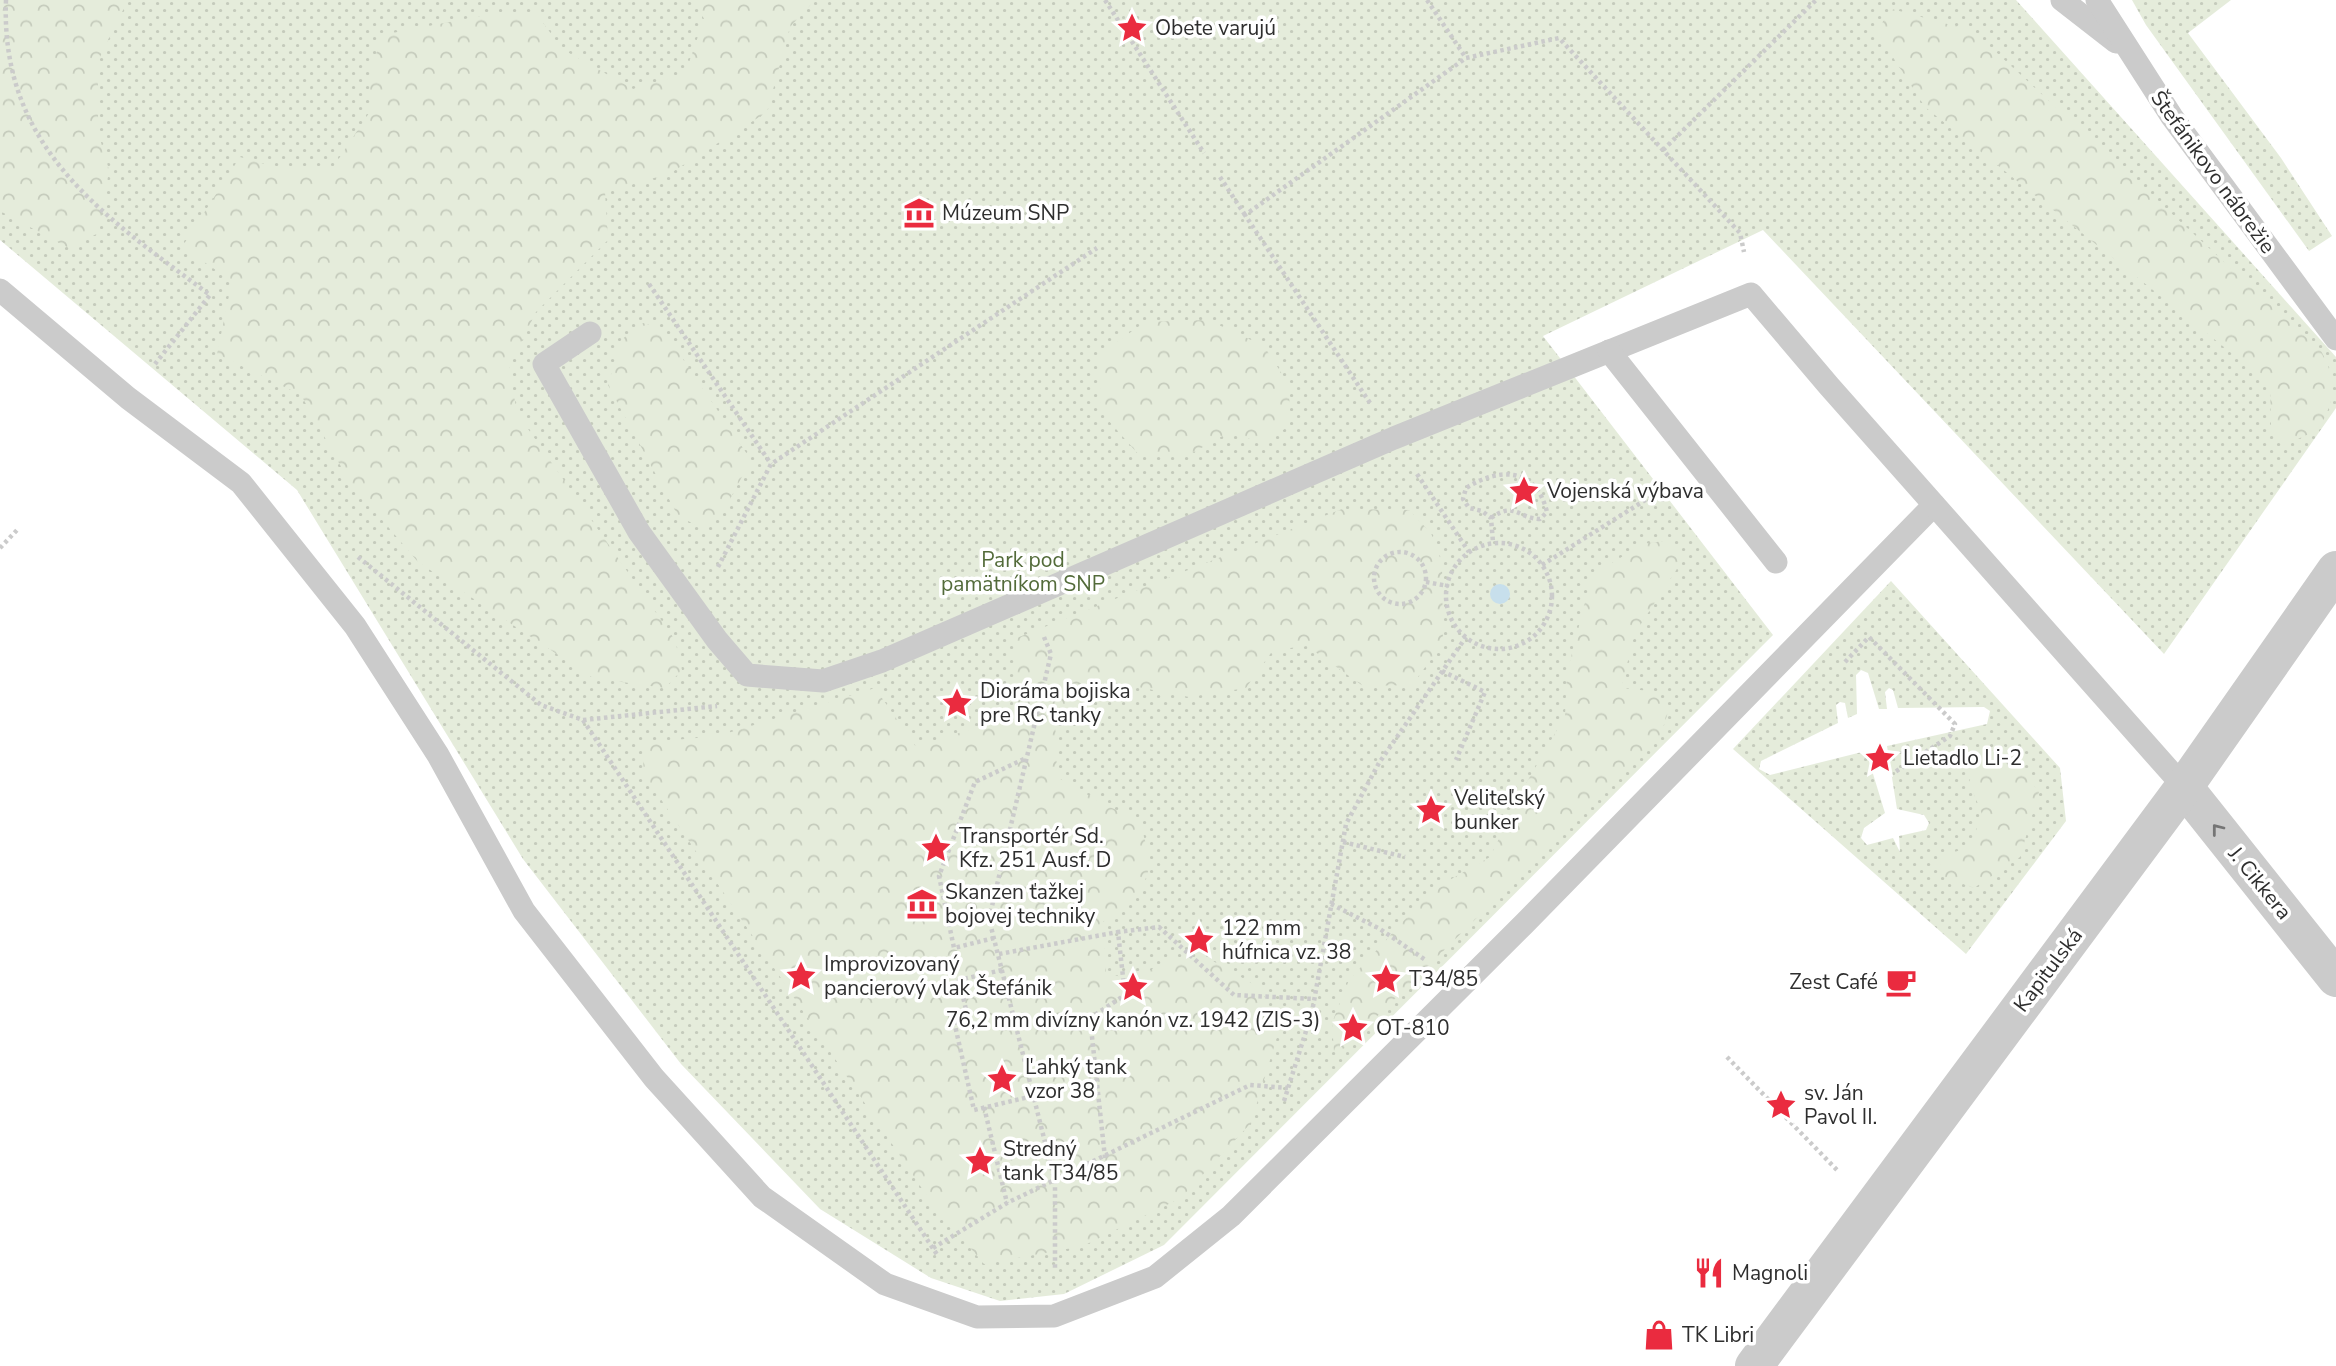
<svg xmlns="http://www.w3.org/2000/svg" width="2336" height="1366" font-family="'Nunito Sans',sans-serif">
  <defs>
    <pattern id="grass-dots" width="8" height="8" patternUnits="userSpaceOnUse" patternTransform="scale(1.75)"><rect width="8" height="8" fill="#e5ecdb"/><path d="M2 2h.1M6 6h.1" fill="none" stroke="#c5cbbc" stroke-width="1.8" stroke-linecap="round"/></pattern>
    <pattern id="forest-crowns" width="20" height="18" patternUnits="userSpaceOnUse" patternTransform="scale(1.75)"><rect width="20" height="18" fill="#e5ecdb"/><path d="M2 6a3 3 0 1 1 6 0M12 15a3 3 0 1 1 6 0" fill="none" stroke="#c5cbbc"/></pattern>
  </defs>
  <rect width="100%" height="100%" fill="#fff"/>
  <g fill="url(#grass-dots)" fill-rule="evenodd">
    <path d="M0,0H2016L2336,357V408L2164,654L1763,230L1543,336L1773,635L1164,1245L1064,1294L1000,1301L931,1278L820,1209L681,1064L523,859L297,490L0,240Z"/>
    <path d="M2132,0H2231L2188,33L2281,158L2332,236L2309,251L2146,25Z"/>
    <path d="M1891,581L2060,768L2066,821L1966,954L1733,749ZM1861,670L1868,673L1879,709H1887L1885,692L1889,688L1893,690L1898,708L1984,707L1990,711L1987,724L1887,746L1897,809L1924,815L1929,823L1926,830L1899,836L1900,852L1893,838L1867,845L1861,838L1864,828L1885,813L1866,751L1770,775L1759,769L1761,761L1838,723L1836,705L1840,702L1845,703L1848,718L1857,714L1856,675Z"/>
  </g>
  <g fill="url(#forest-crowns)">
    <path d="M0,0H128L98,61V132L109,170L99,233L67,247L0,211Z"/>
    <path d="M695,0H815L790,27L767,112L669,174L605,192L608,240L536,312L509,367L517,413L675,640L682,670L665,688L593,678L418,562L349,481L301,395L217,354L232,281L182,247L240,157L286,170L332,169L371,110L369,77L382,35L496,13H536L562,49L633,89L685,74L704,19Z"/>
    <path d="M1892,9L1973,31L2321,351C2336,377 2336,402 2319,427C2311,435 2294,440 2284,445L2271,426L2270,384L1925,107L1876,31Z"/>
    <path d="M1208,320L1264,346L1289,385L1290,426L1261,442L1228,433L1185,457L1139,455L1101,412L1100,354L1145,322Z"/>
    <path d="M643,323L662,328L751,460L722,514L702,528L678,516L608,385L621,340Z"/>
    <path d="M1342,509L1409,510L1431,533L1442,563L1443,643L1412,685L1363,686L1307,646L1273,650L1246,688L1189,697L1107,681L1055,717L1057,777L1107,806L1139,819L1151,862L1141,893L1103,922L1106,972L1129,980L1172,960L1213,961L1260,988L1280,1027L1251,1123L1181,1198L1083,1246L984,1264L931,1202L644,774L642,743L718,736L875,688L916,747L1018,714L1014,639Z"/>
    <path d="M1670,540L1686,555L1635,633L1621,688L1650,691L1669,709L1660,737L1345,1048L1334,1052L1332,1023L1349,980L1432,890L1490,857L1524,787L1565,716L1567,673L1592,575L1643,544Z"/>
    <path d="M2004,746L2039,792L2020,857L1974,888L1939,875L1942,856L1970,847L1982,814L1969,782L1980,755Z"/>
  </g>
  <circle fill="#c7dfec" cx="1500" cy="594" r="10"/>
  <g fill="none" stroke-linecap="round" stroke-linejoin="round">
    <g stroke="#cbcbcb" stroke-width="4.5" stroke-dasharray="3.5 3.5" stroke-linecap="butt">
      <path d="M6,0C0,150 106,217 210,295L155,364"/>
      <path d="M1105,0L1204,153"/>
      <path d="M1427,0L1466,58L1559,38L1740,233L1744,252"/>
      <path d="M1663,150L1816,0"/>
      <path d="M1220,177L1245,215"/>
      <path d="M649,284L771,464"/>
      <path d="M1370,403L1245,215L1466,58"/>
      <path d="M1417,474L1469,552"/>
      <path d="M1491,518C1515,501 1517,518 1540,519L1547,512C1536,467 1499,467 1466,488L1463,499L1469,508L1482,511L1491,518L1493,542"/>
      <circle cx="1499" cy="596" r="53"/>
      <path d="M0,548L17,530"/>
      <circle cx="1400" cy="578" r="26"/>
      <path d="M358,557L541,705L583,720L717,706"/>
      <path d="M1542,565L1666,487"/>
      <path d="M718,567L771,464L1097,248"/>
      <path d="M1426,582L1448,586"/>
      <path d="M1044,637L1051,654L989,919L1055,1182V1270"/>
      <path d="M1845,662L1869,637L1955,724L1950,736L1895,772"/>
      <path d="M1442,671L1485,692L1456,760"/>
      <path d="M583,720L938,1256"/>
      <path d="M1343,842L1405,857"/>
      <path d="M1331,904L1380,929L1427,961"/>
      <path d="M994,938L954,948L939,876L975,782L1026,758"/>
      <path d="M999,954L1118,932"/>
      <path d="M1002,970L959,980L968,1018L954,1021L974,1110L1033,1096"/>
      <path d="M1727,1057L1838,1171"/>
      <path d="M1284,1101L1312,1012L1346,824L1379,763L1466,637"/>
      <path d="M984,1107L1007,1203"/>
      <path d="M1105,1158L1090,1018L1125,995L1118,932L1159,927L1234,995L1314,999"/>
      <path d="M933,1248L1007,1203L1250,1085L1288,1088"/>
    </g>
    <g stroke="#cbcbcb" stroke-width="23">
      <path d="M2062,0L2116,42"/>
      <path d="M2097,0L2172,117L2336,339"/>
      <path d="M0,290L128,398L241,483L355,626L438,755L524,911L654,1078L762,1197L885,1284L977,1317L1054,1316L1155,1277L1231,1216L1524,924L1934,505"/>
      <path d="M590,333L544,364L639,532L717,640L747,675L823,681L882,661L1394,438L1751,294L1829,386L2184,787"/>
      <path d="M1609,351L1776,562"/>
    </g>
    <g stroke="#cbcbcb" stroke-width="38">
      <path d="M2184,787L2336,978"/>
      <path d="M1754,1366L2184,787L2336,570"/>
    </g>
  </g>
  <defs><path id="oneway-chevron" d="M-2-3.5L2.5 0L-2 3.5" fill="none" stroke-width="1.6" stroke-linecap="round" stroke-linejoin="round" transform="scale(1.75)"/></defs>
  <use stroke="#757575" href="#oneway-chevron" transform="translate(2217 829) rotate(-128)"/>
  <defs>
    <g id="sight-bare" transform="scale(2.415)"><path d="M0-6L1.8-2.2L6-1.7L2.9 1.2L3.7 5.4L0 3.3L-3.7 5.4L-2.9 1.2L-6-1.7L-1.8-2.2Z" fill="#ea2b3f" stroke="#fff" stroke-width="2.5" paint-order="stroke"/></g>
    <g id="museum-bare" transform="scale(2.415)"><path d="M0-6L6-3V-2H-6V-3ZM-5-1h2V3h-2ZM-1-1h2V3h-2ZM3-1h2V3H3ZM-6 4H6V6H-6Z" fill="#ea2b3f" stroke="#fff" stroke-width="2.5" paint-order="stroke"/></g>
    <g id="cafe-bare" transform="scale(2.415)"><path d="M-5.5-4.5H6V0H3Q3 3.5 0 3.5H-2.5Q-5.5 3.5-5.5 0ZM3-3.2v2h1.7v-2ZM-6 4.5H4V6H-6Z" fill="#ea2b3f" stroke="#fff" stroke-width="2.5" paint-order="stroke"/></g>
    <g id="restaurant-bare" transform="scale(2.415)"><path d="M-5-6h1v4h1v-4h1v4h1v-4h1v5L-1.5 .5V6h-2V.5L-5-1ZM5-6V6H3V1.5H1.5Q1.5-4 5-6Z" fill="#ea2b3f" stroke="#fff" stroke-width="2.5" paint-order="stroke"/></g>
    <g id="shop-bare" transform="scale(2.415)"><path d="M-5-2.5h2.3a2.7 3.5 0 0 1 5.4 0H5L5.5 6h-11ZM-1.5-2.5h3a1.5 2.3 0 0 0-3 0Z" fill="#ea2b3f" stroke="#fff" stroke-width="2.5" paint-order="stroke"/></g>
  </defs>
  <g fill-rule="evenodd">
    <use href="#sight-bare" x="1132" y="28"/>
    <use href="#museum-bare" x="919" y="213"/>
    <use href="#sight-bare" x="1524" y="491"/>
    <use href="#sight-bare" x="957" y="703"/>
    <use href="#sight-bare" x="1880" y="758"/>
    <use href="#sight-bare" x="1431" y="810"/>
    <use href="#sight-bare" x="936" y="848"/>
    <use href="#museum-bare" x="922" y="904"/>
    <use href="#sight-bare" x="1199" y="940"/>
    <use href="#sight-bare" x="801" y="976"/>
    <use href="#sight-bare" x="1386" y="979"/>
    <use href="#cafe-bare" x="1901" y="982"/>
    <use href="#sight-bare" x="1133" y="987"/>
    <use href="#sight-bare" x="1353" y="1028"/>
    <use href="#sight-bare" x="1002" y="1079"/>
    <use href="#sight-bare" x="1781" y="1105"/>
    <use href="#sight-bare" x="980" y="1161"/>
    <use href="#restaurant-bare" x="1709" y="1273"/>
    <use href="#shop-bare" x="1659" y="1335"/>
  </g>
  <g text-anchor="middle" stroke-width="7" stroke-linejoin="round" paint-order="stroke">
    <g font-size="21" fill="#2e2e2e" stroke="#fff" text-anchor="start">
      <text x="1155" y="35">Obete varujú</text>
      <text x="942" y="220">Múzeum SNP</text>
      <text x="1547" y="498">Vojenská výbava</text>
      <text x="980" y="698">Dioráma bojiska<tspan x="980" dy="24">pre RC tanky</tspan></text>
      <text x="1903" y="765">Lietadlo Li-2</text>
      <text x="1454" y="805">Veliteľský<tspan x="1454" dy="24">bunker</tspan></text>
      <text x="959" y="843">Transportér Sd.<tspan x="959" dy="24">Kfz. 251 Ausf. D</tspan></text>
      <text x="945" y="899">Skanzen ťažkej<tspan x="945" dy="24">bojovej techniky</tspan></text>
      <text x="1222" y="935">122 mm<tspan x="1222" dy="24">húfnica vz. 38</tspan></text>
      <text x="824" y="971">Improvizovaný<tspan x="824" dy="24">pancierový vlak Štefánik</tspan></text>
      <text x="1409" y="986">T34/85</text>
      <text x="1878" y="989" text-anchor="end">Zest Café</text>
      <text x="1133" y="1027" text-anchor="middle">76,2 mm divízny kanón vz. 1942 (ZIS-3)</text>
      <text x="1376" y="1035">OT-810</text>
      <text x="1025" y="1074">Ľahký tank<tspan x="1025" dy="24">vzor 38</tspan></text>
      <text x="1804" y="1100">sv. Ján<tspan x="1804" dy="24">Pavol II.</tspan></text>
      <text x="1003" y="1156">Stredný<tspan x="1003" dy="24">tank T34/85</tspan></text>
      <text x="1732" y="1280">Magnoli</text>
      <text x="1682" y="1342">TK Libri</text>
    </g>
    <g font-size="21" fill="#2e2e2e" stroke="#fff">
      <text transform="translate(2213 172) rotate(54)" y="7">Štefánikovo nábrežie</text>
      <text transform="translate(2260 883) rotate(51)" y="7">J. Cikkera</text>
      <text transform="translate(2048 970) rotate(-53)" y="7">Kapitulská</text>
    </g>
    <g font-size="21" fill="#536b3a" stroke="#fff">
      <text x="1023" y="567">Park pod<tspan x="1023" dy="24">pamätníkom SNP</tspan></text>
    </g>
  </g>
</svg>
